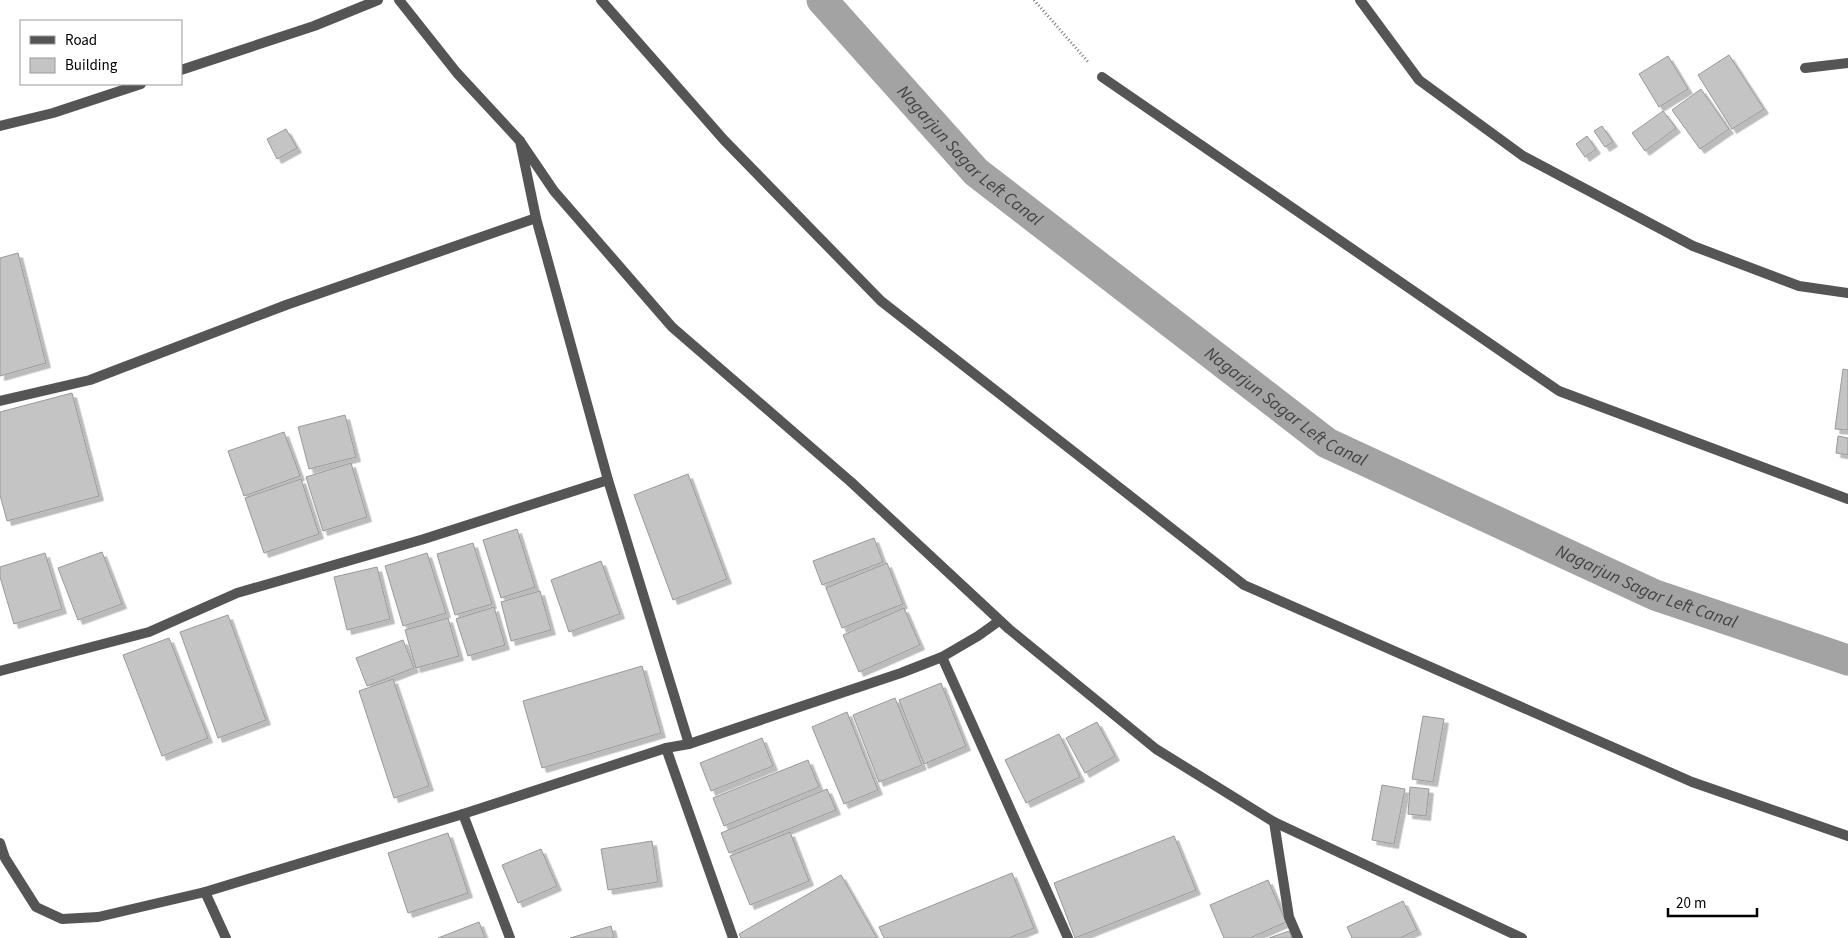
<svg xmlns="http://www.w3.org/2000/svg" width="1848" height="938" font-family="'Source Sans 3',sans-serif">
  <defs>
    <filter id="shadow"><feDropShadow dx="4.5" dy="4.5" stdDeviation="0" flood-color="#0004"/></filter>
  </defs>
  <rect width="100%" height="100%" fill="#fff"/>
  <g fill="none" stroke-linecap="round" stroke-linejoin="round">
    <path stroke="#a3a3a3" stroke-width="31" id="s1" d="M822,0L976,172L1327,443L1655,595L1848,660"/>
  </g>
  <g fill="#c4c4c4" stroke="#999" filter="url(#shadow)">
    <path d="M1729,55L1764,109L1732,129L1698,75Z"/>
    <path d="M1668,56L1688,89L1659,107L1639,74Z"/>
    <path d="M1701,89L1729,129L1700,149L1672,110Z"/>
    <path d="M1663,111L1676,128L1645,151L1632,133Z"/>
    <path d="M1602,126L1613,142L1605,147L1594,131Z"/>
    <path d="M286,129L297,148L277,159L267,139Z"/>
    <path d="M1587,136L1596,149L1585,157L1576,144Z"/>
    <path d="M18,253L46,363L0,376V258Z"/>
    <path d="M1843,369L1848,370V430L1835,429Z"/>
    <path d="M72,393L99,496L7,521L0,495V412Z"/>
    <path d="M345,415L356,457L309,469L298,427Z"/>
    <path d="M284,432L300,476L244,496L228,451Z"/>
    <path d="M1838,436L1848,438V455L1836,453Z"/>
    <path d="M351,463L367,517L323,531L306,477Z"/>
    <path d="M688,474L727,579L673,600L634,495Z"/>
    <path d="M301,479L319,534L264,553L245,498Z"/>
    <path d="M517,529L535,587L501,598L483,540Z"/>
    <path d="M874,538L883,562L822,585L813,561Z"/>
    <path d="M473,543L492,604L455,615L437,554Z"/>
    <path d="M102,552L122,604L78,620L58,568Z"/>
    <path d="M45,553L62,609L14,624L0,577V567Z"/>
    <path d="M427,553L446,613L403,626L385,566Z"/>
    <path d="M601,561L620,614L569,632L551,580Z"/>
    <path d="M887,563L903,604L842,628L826,588Z"/>
    <path d="M377,567L390,619L347,630L334,577Z"/>
    <path d="M540,591L551,630L511,641L501,602Z"/>
    <path d="M494,607L505,645L468,656L456,619Z"/>
    <path d="M904,608L920,645L859,672L843,635Z"/>
    <path d="M228,615L266,720L218,738L180,632Z"/>
    <path d="M448,618L459,656L416,668L405,630Z"/>
    <path d="M169,638L208,738L162,756L123,655Z"/>
    <path d="M403,640L414,668L367,686L356,658Z"/>
    <path d="M642,666L661,733L542,768L523,701Z"/>
    <path d="M393,679L429,786L394,798L359,691Z"/>
    <path d="M941,683L966,746L924,764L899,700Z"/>
    <path d="M895,698L922,765L879,782L853,715Z"/>
    <path d="M847,712L878,790L844,804L812,727Z"/>
    <path d="M1423,716L1444,719L1433,782L1412,779Z"/>
    <path d="M1097,722L1115,756L1085,773L1066,738Z"/>
    <path d="M1059,734L1080,777L1026,803L1005,760Z"/>
    <path d="M762,738L773,766L711,791L700,763Z"/>
    <path d="M808,760L819,787L724,826L713,798Z"/>
    <path d="M1382,785L1405,789L1394,844L1372,840Z"/>
    <path d="M1410,787L1429,789L1426,816L1408,814Z"/>
    <path d="M827,789L836,810L729,853L721,833Z"/>
    <path d="M790,832L809,881L750,905L730,856Z"/>
    <path d="M448,833L468,893L408,913L388,853Z"/>
    <path d="M1174,836L1196,890L1075,938L1054,883Z"/>
    <path d="M652,841L658,882L608,890L601,849Z"/>
    <path d="M541,849L557,886L518,903L502,865Z"/>
    <path d="M1012,873L1034,928L1009,938H884L879,927Z"/>
    <path d="M841,875L877,938H741L739,934Z"/>
    <path d="M1268,880L1286,922L1250,938H1224L1210,905Z"/>
    <path d="M1403,901L1417,930L1400,938H1352L1347,927Z"/>
    <path d="M479,922L485,938H438Z"/>
    <path d="M611,926L614,938H570Z"/>
    <path d="M1289,931L1292,938H1269Z"/>
  </g>
  <g fill="none" stroke-linecap="round" stroke-linejoin="round">
    <path stroke="#777" stroke-width="3" stroke-dasharray="1 2.5" stroke-linecap="butt" d="M1034,0L1089,63"/>
    <g stroke="#555" stroke-width="10">
      <path d="M399,0L457,73L520,141L536,218L608,480L689,744"/>
      <path d="M601,0L724,140L881,301L1244,585L1692,782L1848,836"/>
      <path d="M1360,0L1419,80L1523,156L1693,246L1799,286L1848,293"/>
      <path d="M1805,68L1848,63"/>
      <path d="M181,70L314,26L378,0"/>
      <path d="M1102,77L1559,391L1848,499"/>
      <path d="M0,126L53,113L141,84"/>
      <path d="M520,141L554,191L672,327L851,482L1009,629L1156,749L1274,822L1522,938"/>
      <path d="M0,401L90,380L286,305L536,218"/>
      <path d="M942,657L1068,938"/>
      <path d="M0,671L149,632L237,593L424,539L608,480"/>
      <path d="M666,748L733,938"/>
      <path d="M463,814L510,938"/>
      <path d="M1274,822L1289,917L1298,938"/>
      <path d="M0,843L5,858L36,907L62,919L98,917L205,892L226,938"/>
      <path d="M205,892L463,814L666,748L689,744L901,673L942,657L978,636L999,621"/>
    </g>
  </g>
  <g text-anchor="middle" stroke-width="4.5" stroke-linejoin="round" paint-order="stroke">
    <g font-size="18" font-style="italic" fill="#444" stroke="#fff">
      <text dy="6" stroke="none"><textPath href="#s1" startOffset="215">Nagarjun Sagar Left Canal</textPath></text>
      <text dy="6" stroke="none"><textPath href="#s1" startOffset="620">Nagarjun Sagar Left Canal</textPath></text>
      <text dy="6" stroke="none"><textPath href="#s1" startOffset="1025">Nagarjun Sagar Left Canal</textPath></text>
    </g>
  </g>
  <rect x="20" y="20" width="162" height="65" fill="#ffffff" stroke="#999999"/>
  <rect x="30" y="36" width="25" height="8" fill="#555555" stroke="#999999"/>
  <text x="65" y="45" font-size="15" fill="#000000">Road</text>
  <rect x="30" y="58" width="25" height="15" fill="#c4c4c4" stroke="#999999"/>
  <text x="65" y="70" font-size="15" fill="#000000">Building</text>
  <path d="M1668 908v8h89v-8" fill="none" stroke="#000000" stroke-width="2.5"/>
  <text x="1676" y="908" font-size="15" fill="#000000" stroke="#ffffff" stroke-width="4" paint-order="stroke">20 m</text>
</svg>
